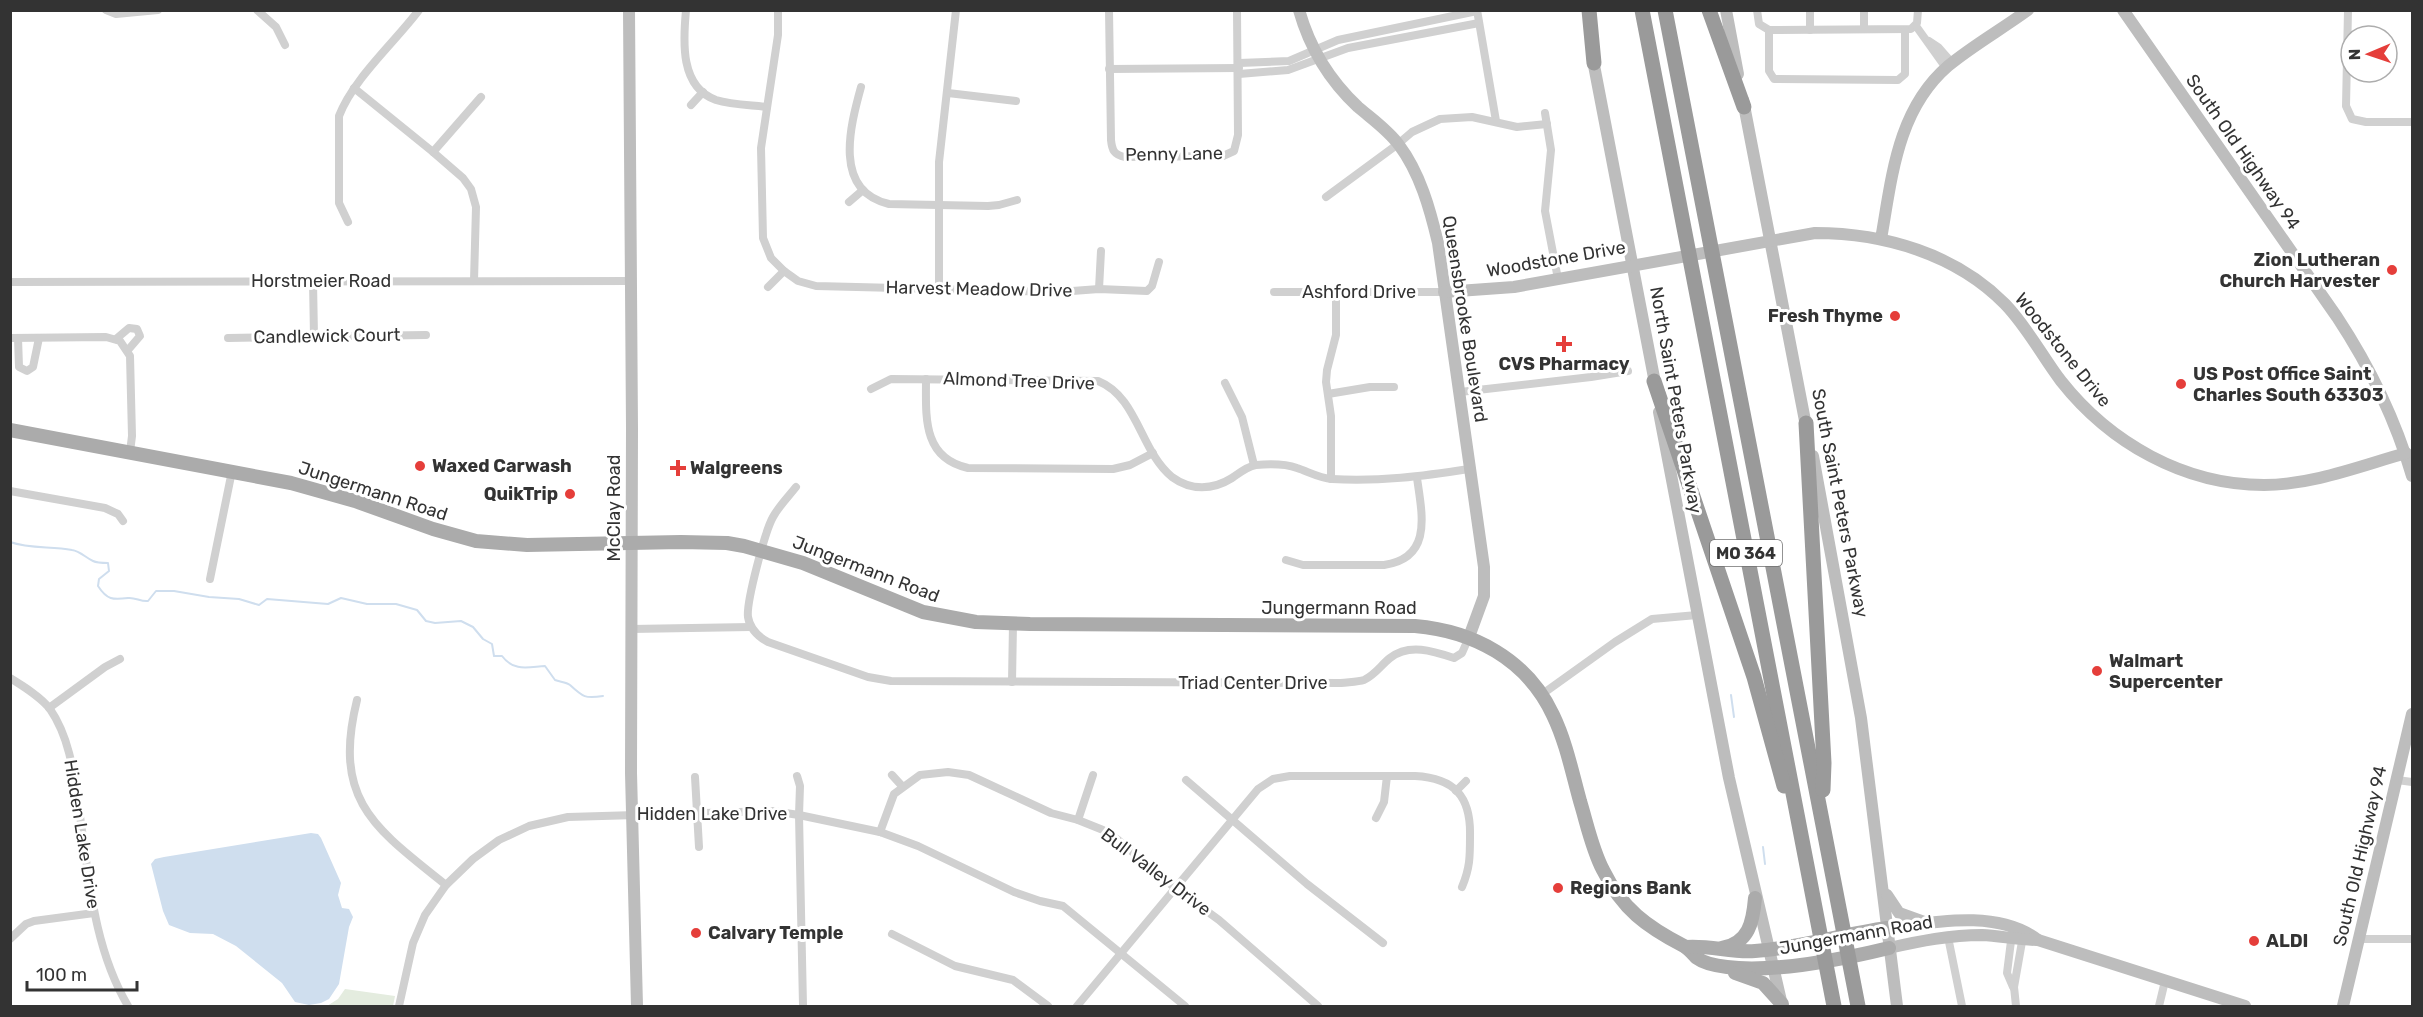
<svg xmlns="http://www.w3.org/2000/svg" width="2423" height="1017" font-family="Rubik,sans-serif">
  <rect width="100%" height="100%" fill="#fff"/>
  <path fill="#e4ecdf" d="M345,989L395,996L393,1006H327L338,999Z"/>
  <path fill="#cfdeee" d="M311,833L318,834L321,838L341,883L338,895L342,908L349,909L353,917L349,927L339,984L329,999L321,1003L309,1005L295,1002L282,983L236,946L213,934L190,933L169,925L163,911L151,864L155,859L164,857Z"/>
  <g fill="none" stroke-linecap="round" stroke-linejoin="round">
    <g stroke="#cfdeee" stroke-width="2">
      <path d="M10,542C30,549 51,546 72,550C80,551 86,558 93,561C97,563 103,563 108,563L109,571L99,579L98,586C107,600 113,600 128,598C135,597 141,602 148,601L156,591H174L209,597L239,599L259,605L267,599L328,604L341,598L367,604H396L417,610L426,621L435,623L461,621L473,627L483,639L492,644L494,656H502C514,672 528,667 545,666L555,680C560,682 566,682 570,685C583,697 585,699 603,696"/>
      <path d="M1731,695L1734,717"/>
      <path d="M1763,847L1765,864"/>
    </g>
    <g stroke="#d0d0d0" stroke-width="8">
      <path d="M106,10L116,14L158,10"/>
      <path d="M257,10L276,27L285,45"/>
      <path d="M686,10C683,42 680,87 716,100C732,105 751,105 767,107"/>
      <path d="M778,10V35L761,148L763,238L771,258L784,271L798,281L816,286L1059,292L1099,289L1147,291L1152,286L1159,262"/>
      <path d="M1109,10L1111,140C1112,150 1114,155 1125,157L1223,156L1234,151L1238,135L1237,10"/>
      <path d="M1477,10L1496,121"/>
      <path d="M1757,10L1759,24L1769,30L1911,29L1917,23L1918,10"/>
      <path d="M1864,10V29"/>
      <path d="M2348,10L2346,106L2352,119L2366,122H2412"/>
      <path d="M1916,26L1946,68"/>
      <path d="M1769,30V71L1774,79L1898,80L1905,74V30"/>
      <path d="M1810,30V10"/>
      <path d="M1929,41L1938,47L1952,63"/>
      <path d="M1239,63L1289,61L1338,40L1477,11"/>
      <path d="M1109,69L1239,68"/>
      <path d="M1239,74L1288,70L1348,48L1479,23"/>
      <path d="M861,87C850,127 833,191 889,204L988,206L999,205L1017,200"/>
      <path d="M354,88L433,152L463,178L471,189L476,207L474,281"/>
      <path d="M948,93L1016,101"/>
      <path d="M691,105L703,92"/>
      <path d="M1545,113L1551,150L1545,211L1558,279"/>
      <path d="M433,152L481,97"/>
      <path d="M1326,197L1398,144L1412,132L1440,119L1472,117L1517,127L1547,124"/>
      <path d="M849,202L863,190"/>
      <path d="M348,222L339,203V116C353,79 395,42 419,10"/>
      <path d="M313,281L314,337"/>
      <path d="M10,282L632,281"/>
      <path d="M768,287L784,271"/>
      <path d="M939,288V162L956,10"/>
      <path d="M1099,289L1101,251"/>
      <path d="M1274,292H1444"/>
      <path d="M10,338L106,337L120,341L130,356L132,436L130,452"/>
      <path d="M18,338L19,367L27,371L33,367L39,338"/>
      <path d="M228,338L426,335"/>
      <path d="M116,339L129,328L137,329L140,336L128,350"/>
      <path d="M926,379C926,416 922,458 968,468L1113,469L1130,465L1153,453"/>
      <path d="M1225,383L1242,417L1254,465"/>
      <path d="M871,389L891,379L1098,381C1138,397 1140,451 1172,477C1191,491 1213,490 1232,478C1239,473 1248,466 1256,465C1268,464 1286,464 1297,468C1309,472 1319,478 1332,479C1378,482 1424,476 1469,469"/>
      <path d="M1460,392L1591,377L1628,371"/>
      <path d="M1328,394L1370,387H1394"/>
      <path d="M1331,479V416L1326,382L1327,370L1336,335V292"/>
      <path d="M796,487C788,497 779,506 773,517C765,531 746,603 748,617C750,629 757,636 768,642L868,677L891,681L1341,683C1348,682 1358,682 1364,680C1376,674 1381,665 1390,658C1409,643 1433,651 1454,658L1462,653L1469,637"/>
      <path d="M10,491L105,508L118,514L123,521"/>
      <path d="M1286,560L1303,565H1384C1433,558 1422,514 1417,478"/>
      <path d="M210,579L232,471"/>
      <path d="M631,629L751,627"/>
      <path d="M10,678C23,686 41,697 50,709C70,738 74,775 79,809C89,876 93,947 128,1006"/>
      <path d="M1012,682L1013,624"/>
      <path d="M1541,695L1615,642L1652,619L1697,615"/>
      <path d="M357,700C332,801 375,828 446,885"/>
      <path d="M49,708L105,667L120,659"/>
      <path d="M892,775L902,786"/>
      <path d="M797,776L800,786L799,815L803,1006"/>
      <path d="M695,777L699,847"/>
      <path d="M1186,780L1307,884L1383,943"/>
      <path d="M2397,780L2412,782"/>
      <path d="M1456,791L1466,781"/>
      <path d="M1376,818L1384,802L1387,776"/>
      <path d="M1078,820L1093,775"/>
      <path d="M880,832L894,794L920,775L948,772L969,775L1051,813L1078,820L1103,830L1117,839L1175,888L1219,920L1318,1006"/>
      <path d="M2012,933L2007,973L2013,987"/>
      <path d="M892,934L955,966L1013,980L1048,1006"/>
      <path d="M1948,937L1962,1006"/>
      <path d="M10,939L26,924L34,921L94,913"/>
      <path d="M2360,939H2412"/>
      <path d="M399,1006L413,943L425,915L446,885L473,859L499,840L529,826L568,817L772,811L799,815L880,832L918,846L1014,892L1040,901L1063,906L1185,1006"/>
      <path d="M1077,1006L1258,789L1273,779L1290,776H1415C1455,778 1471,797 1470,836C1470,857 1470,868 1462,887"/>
      <path d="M2016,1006L2014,987L2023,936"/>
      <path d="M2159,1006L2165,981"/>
    </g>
    <g stroke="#bdbdbd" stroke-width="12">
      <path d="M629,10L632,428L631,773L637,1006"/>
      <path d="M1299,10C1310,49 1329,80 1358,107C1372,119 1388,130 1399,145C1420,173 1430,209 1438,243L1484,567V596L1469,637"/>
      <path d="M1726,10L1738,74"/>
      <path d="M2123,10L2337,317C2370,367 2395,418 2412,476"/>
      <path d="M1592,55L1656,388"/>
      <path d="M1743,100L1807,431"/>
      <path d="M1881,239C1892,177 1897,110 1948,66C1972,46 2002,29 2028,10"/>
      <path d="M1444,292L1514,287L1815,233C1884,233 1956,254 2005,304C2028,328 2042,356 2061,381C2110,443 2184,485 2264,485C2312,485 2360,466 2406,453"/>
      <path d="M1659,412L1729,778L1782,1005"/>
      <path d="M1813,456L1861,718L1897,1006"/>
      <path d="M1887,895L1899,913L1924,922"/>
      <path d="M1887,928C1934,922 1998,909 2038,940"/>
      <path d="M1889,948C1920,941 1950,935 1982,935C2001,936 2019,940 2038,940L2245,1006"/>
      <path d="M2343,1006L2412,714"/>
    </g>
    <g stroke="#ababab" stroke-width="14">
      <path d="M10,430L291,483L355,501L433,529L476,541L527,545L681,542L727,543L744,546L803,563L923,612L976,622L1030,624L1415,626C1473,631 1527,659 1553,715C1566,742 1572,772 1580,801C1587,824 1592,849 1603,870C1622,909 1647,927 1684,946C1689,949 1693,954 1697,958C1705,964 1718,966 1727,967C1773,973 1844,959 1889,948"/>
      <path d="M1686,947C1710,945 1732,953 1755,951C1800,948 1843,934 1887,928"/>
      <path d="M1722,948C1749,943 1753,922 1755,898"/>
      <path d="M1735,973L1763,983L1782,1004"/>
    </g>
    <g stroke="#9a9a9a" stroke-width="15">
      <path d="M1589,10L1594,63"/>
      <path d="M1642,10L1834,1006"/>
      <path d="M1665,10L1858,1006"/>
      <path d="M1709,10L1744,107"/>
      <path d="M1654,381L1754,677L1784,786"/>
      <path d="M1806,423L1824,763L1823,790"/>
    </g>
  </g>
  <g fill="#e53e3a" stroke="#fff" stroke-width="2">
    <circle cx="2392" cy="270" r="6"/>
    <circle cx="1895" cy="316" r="6"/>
    <path d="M1561 335h6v6h6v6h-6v6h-6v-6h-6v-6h6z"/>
    <circle cx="2181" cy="384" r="6"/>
    <circle cx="420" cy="466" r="6"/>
    <path d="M675 459h6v6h6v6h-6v6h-6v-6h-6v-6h6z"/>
    <circle cx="570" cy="494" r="6"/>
    <circle cx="2097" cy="671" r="6"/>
    <circle cx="1558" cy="888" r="6"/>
    <circle cx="696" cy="933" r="6"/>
    <circle cx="2254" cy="941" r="6"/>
  </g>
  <g text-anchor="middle" stroke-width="6" stroke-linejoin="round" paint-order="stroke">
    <rect fill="#fff" stroke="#707070" stroke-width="1.5" x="1710" y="540" width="72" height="26" rx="4.5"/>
    <g font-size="16" font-weight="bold" fill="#333">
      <text x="1746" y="559">MO 364</text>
    </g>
    <g font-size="18" fill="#333" stroke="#fff">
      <text transform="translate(2243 152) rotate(55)" y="6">South Old Highway 94</text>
      <text transform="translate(1174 154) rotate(-1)" y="6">Penny Lane</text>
      <text transform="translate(1556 259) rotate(-10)" y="6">Woodstone Drive</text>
      <text x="321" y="287">Horstmeier Road</text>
      <text transform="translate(979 289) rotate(1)" y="6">Harvest Meadow Drive</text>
      <text x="1359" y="298">Ashford Drive</text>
      <text transform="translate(1465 319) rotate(81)" y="6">Queensbrooke Boulevard</text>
      <text transform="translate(327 336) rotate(-1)" y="6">Candlewick Court</text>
      <text transform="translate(2063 350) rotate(51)" y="6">Woodstone Drive</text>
      <text transform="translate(1019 381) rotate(2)" y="6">Almond Tree Drive</text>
      <text transform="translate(1676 400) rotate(80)" y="6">North Saint Peters Parkway</text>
      <text transform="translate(373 491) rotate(18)" y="6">Jungermann Road</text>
      <text transform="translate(1840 503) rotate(79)" y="6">South Saint Peters Parkway</text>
      <text transform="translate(614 508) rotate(-90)" y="6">McClay Road</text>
      <text transform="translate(866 569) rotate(21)" y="6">Jungermann Road</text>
      <text x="1339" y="614">Jungermann Road</text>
      <text x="1253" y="689">Triad Center Drive</text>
      <text x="712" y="820">Hidden Lake Drive</text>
      <text transform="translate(82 834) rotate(81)" y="6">Hidden Lake Drive</text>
      <text transform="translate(2360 856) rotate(-77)" y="6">South Old Highway 94</text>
      <text transform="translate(1156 872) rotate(37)" y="6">Bull Valley Drive</text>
      <text transform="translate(1856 935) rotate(-10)" y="6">Jungermann Road</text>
    </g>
    <g font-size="18" font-weight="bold" fill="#333" stroke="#fff" text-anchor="start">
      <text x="2380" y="266" text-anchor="end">Zion Lutheran<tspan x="2380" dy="21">Church Harvester</tspan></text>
      <text x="1883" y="322" text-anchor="end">Fresh Thyme</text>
      <text x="1564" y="370" text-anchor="middle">CVS Pharmacy</text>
      <text x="2193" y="380">US Post Office Saint<tspan x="2193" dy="21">Charles South 63303</tspan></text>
      <text x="432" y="472">Waxed Carwash</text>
      <text x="690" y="474">Walgreens</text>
      <text x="558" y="500" text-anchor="end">QuikTrip</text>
      <text x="2109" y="667">Walmart<tspan x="2109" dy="21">Supercenter</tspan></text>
      <text x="1570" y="894">Regions Bank</text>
      <text x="708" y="939">Calvary Temple</text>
      <text x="2266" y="947">ALDI</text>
    </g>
  </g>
  <rect width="2423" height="1017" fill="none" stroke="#333333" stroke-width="24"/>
  <g transform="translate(2369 54) rotate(268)"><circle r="28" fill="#ffffff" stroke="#adadad" stroke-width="1.5"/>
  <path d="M0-4.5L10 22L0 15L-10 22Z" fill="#e53e3a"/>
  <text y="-9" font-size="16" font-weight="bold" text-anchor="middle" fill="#333333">N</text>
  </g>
  <path d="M27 981v9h110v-9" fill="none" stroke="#333333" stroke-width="3"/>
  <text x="36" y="981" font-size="18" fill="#333333" stroke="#ffffff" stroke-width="4.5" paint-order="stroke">100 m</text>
</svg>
